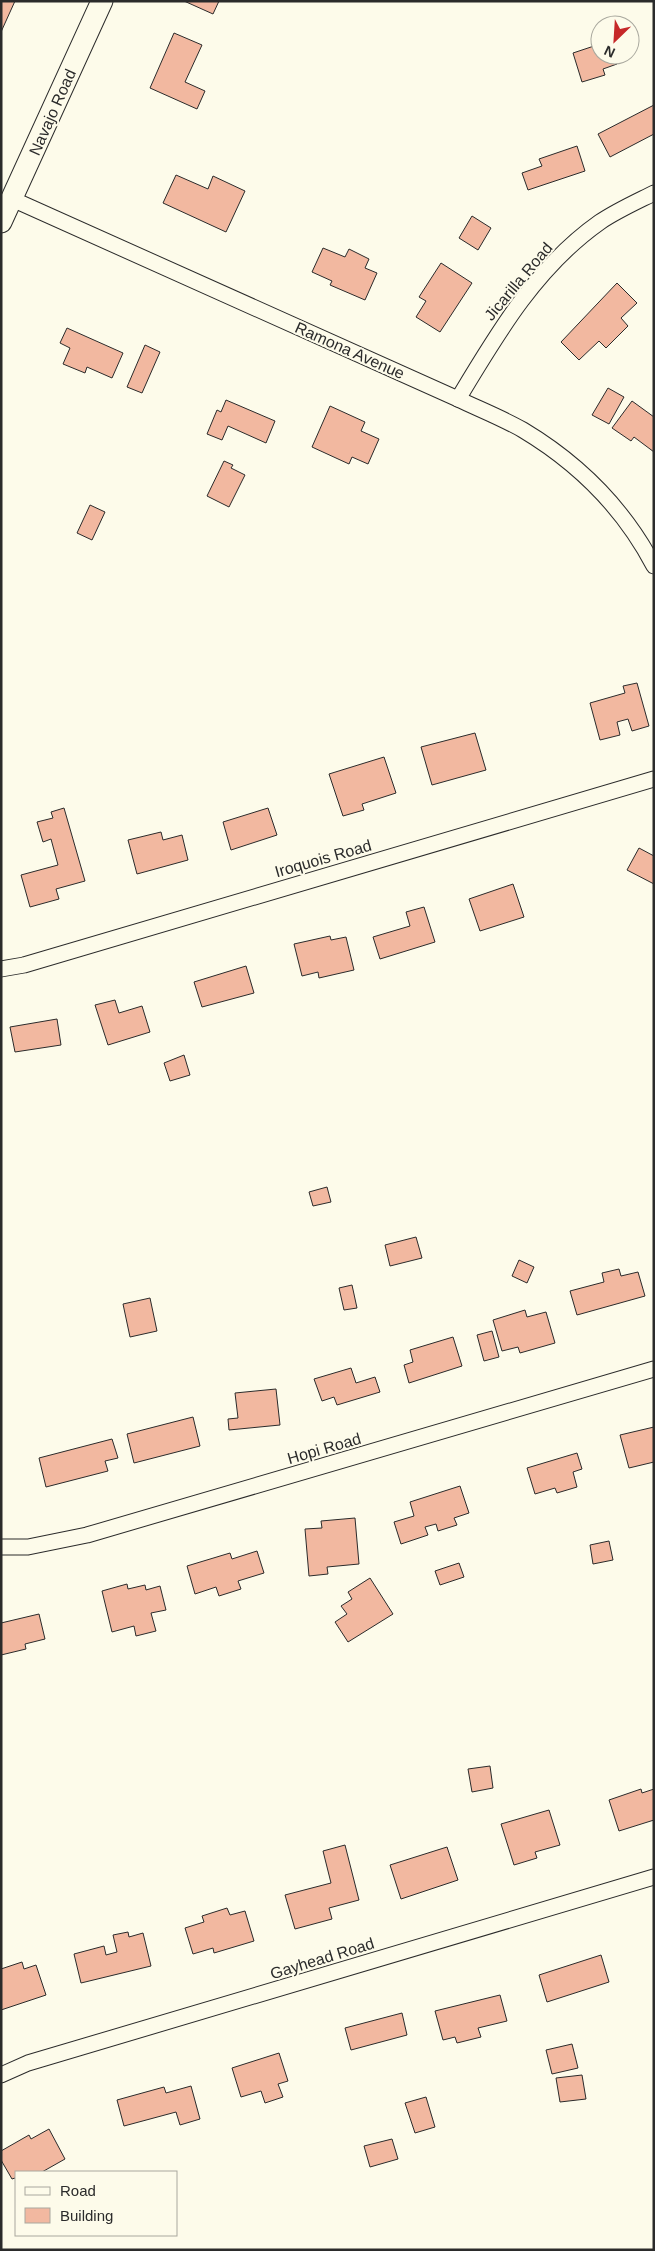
<svg xmlns="http://www.w3.org/2000/svg" width="655" height="2251" font-family="Arial,sans-serif">
  <rect width="100%" height="100%" fill="#fdfbea"/>
  <g fill="#f2b8a0" stroke="#2b2b2b">
    <path d="M1,1H15L1,32Z"/>
    <path d="M184,1H219L213,14Z"/>
    <path d="M174,33L202,45L185,82L205,91L197,109L150,88Z"/>
    <path d="M600,44V55H614L617,64L603,69L605,75L582,82L573,53Z"/>
    <path d="M654,105V134L610,157L598,134Z"/>
    <path d="M577,146L585,171L528,190L522,173L542,166L539,159Z"/>
    <path d="M176,175L208,189L213,176L245,191L226,232L163,203Z"/>
    <path d="M472,216L491,228L478,250L459,238Z"/>
    <path d="M323,248L345,257L349,249L369,259L365,268L377,273L365,300L330,285L332,281L312,272Z"/>
    <path d="M441,263L472,283L440,332L416,317L426,301L419,297Z"/>
    <path d="M617,283L637,303L621,318L628,326L606,348L599,341L579,360L561,342Z"/>
    <path d="M67,328L123,353L112,378L87,367L85,373L63,364L70,348L60,343Z"/>
    <path d="M145,345L160,352L142,393L127,387Z"/>
    <path d="M608,388L624,397L609,424L592,415Z"/>
    <path d="M226,400L275,421L266,443L228,426L222,440L207,434L217,410L221,412Z"/>
    <path d="M632,401L654,417V452L634,437L631,441L612,428Z"/>
    <path d="M330,406L365,422L361,431L379,439L368,464L352,457L349,464L312,447Z"/>
    <path d="M224,461L233,465L231,468L245,475L229,507L207,496Z"/>
    <path d="M90,505L105,512L92,540L77,533Z"/>
    <path d="M637,683L649,726L632,731L628,719L617,722L620,735L600,740L590,703L625,693L623,686Z"/>
    <path d="M475,733L486,770L432,785L421,747Z"/>
    <path d="M384,757L396,793L362,804L364,810L343,816L329,774Z"/>
    <path d="M64,808L85,881L56,889L59,899L30,907L21,875L58,865L51,839L43,842L37,822L53,818L51,812Z"/>
    <path d="M268,808L277,835L231,850L223,822Z"/>
    <path d="M161,832L163,840L182,835L188,860L137,874L128,840Z"/>
    <path d="M639,848L654,856V884L627,870Z"/>
    <path d="M513,884L524,917L480,931L469,899Z"/>
    <path d="M424,907L435,942L380,959L373,937L410,926L406,912Z"/>
    <path d="M330,936L331,940L346,937L354,970L319,978L318,972L302,976L294,944Z"/>
    <path d="M246,966L254,993L202,1007L194,982Z"/>
    <path d="M115,1000L119,1013L142,1006L150,1032L108,1045L95,1005Z"/>
    <path d="M57,1019L61,1045L15,1052L10,1027Z"/>
    <path d="M184,1055L190,1075L170,1081L164,1063Z"/>
    <path d="M327,1187L331,1202L313,1206L309,1192Z"/>
    <path d="M416,1237L422,1258L390,1266L385,1245Z"/>
    <path d="M519,1260L534,1267L527,1283L512,1276Z"/>
    <path d="M619,1269L621,1276L638,1272L645,1296L577,1315L570,1291L604,1282L602,1273Z"/>
    <path d="M352,1285L357,1308L344,1310L339,1288Z"/>
    <path d="M150,1298L157,1331L130,1337L123,1304Z"/>
    <path d="M525,1310L527,1317L546,1312L555,1343L520,1353L518,1347L502,1351L493,1320Z"/>
    <path d="M492,1331L499,1357L484,1361L477,1335Z"/>
    <path d="M453,1337L462,1366L409,1383L404,1365L413,1362L410,1350Z"/>
    <path d="M351,1368L356,1383L375,1377L380,1392L337,1405L334,1397L322,1401L314,1379Z"/>
    <path d="M276,1389L280,1425L229,1430L228,1419L238,1418L235,1393Z"/>
    <path d="M193,1417L200,1446L134,1463L127,1434Z"/>
    <path d="M654,1427V1462L629,1468L620,1435Z"/>
    <path d="M112,1439L118,1458L105,1461L108,1471L46,1487L39,1458Z"/>
    <path d="M577,1453L582,1469L573,1472L577,1487L557,1493L555,1488L535,1494L527,1468Z"/>
    <path d="M460,1486L469,1513L454,1518L457,1525L438,1531L436,1524L425,1527L428,1535L401,1544L394,1522L414,1516L410,1502Z"/>
    <path d="M355,1518L359,1564L327,1567L328,1574L309,1576L305,1529L322,1528L321,1521Z"/>
    <path d="M609,1541L613,1560L593,1564L590,1545Z"/>
    <path d="M257,1551L264,1573L238,1581L241,1589L219,1596L216,1587L195,1594L187,1566L230,1553L232,1559Z"/>
    <path d="M459,1563L464,1577L440,1585L435,1571Z"/>
    <path d="M370,1578L393,1614L348,1642L335,1622L347,1614L341,1606L352,1599L348,1592Z"/>
    <path d="M127,1584L128,1589L145,1585L146,1590L160,1586L166,1610L151,1613L156,1631L136,1636L134,1626L112,1632L102,1591Z"/>
    <path d="M39,1614L45,1639L25,1644L26,1649L1,1655V1623Z"/>
    <path d="M490,1766L493,1788L472,1792L468,1769Z"/>
    <path d="M641,1789L642,1793L654,1789V1820L619,1831L609,1800Z"/>
    <path d="M549,1810L560,1845L535,1852L537,1858L514,1865L501,1824Z"/>
    <path d="M345,1845L359,1900L329,1908L332,1919L295,1929L285,1895L331,1883L323,1851Z"/>
    <path d="M447,1847L458,1880L401,1899L390,1865Z"/>
    <path d="M227,1908L230,1915L245,1911L254,1941L214,1953L213,1948L193,1954L185,1928L204,1922L202,1916Z"/>
    <path d="M128,1932L129,1937L143,1933L151,1966L81,1983L74,1954L104,1946L106,1955L117,1952L113,1935Z"/>
    <path d="M601,1955L609,1982L547,2002L539,1975Z"/>
    <path d="M22,1962L24,1969L36,1965L46,1995L1,2010V1969Z"/>
    <path d="M500,1995L507,2021L478,2028L481,2037L457,2043L455,2037L443,2040L435,2011Z"/>
    <path d="M402,2013L407,2035L351,2050L345,2028Z"/>
    <path d="M572,2044L578,2068L552,2074L546,2050Z"/>
    <path d="M279,2053L288,2081L278,2084L283,2097L265,2103L261,2091L241,2097L232,2068Z"/>
    <path d="M582,2075L586,2099L560,2102L556,2078Z"/>
    <path d="M191,2086L200,2119L180,2125L176,2112L124,2126L117,2100L164,2087L166,2093Z"/>
    <path d="M426,2097L435,2127L415,2133L405,2103Z"/>
    <path d="M49,2129L65,2159L42,2172H16V2181L15,2178L12,2179L1,2160V2151L29,2135L31,2139Z"/>
    <path d="M392,2139L398,2159L370,2167L364,2146Z"/>
  </g>
  <g fill="none" stroke-linecap="round" stroke-linejoin="round">
    <g stroke="#2b2b2b" stroke-width="17">
      <g id="street">
        <path d="M12,199L458,399C479,409 502,418 523,430C578,463 624,509 654,566"/>
        <path d="M458,399C497,334 536,267 600,222C616,211 636,202 654,193"/>
        <path d="M1,969L24,965L654,779"/>
        <path d="M1,1547H28L87,1535L654,1369"/>
        <path d="M1,2075L28,2063L654,1877"/>
      </g>
    </g>
    <g stroke="#2b2b2b" stroke-width="23">
      <path id="secondary" d="M1,222L102,1"/>
    </g>
    <use href="#street" stroke="#fdfbea" stroke-width="15"/>
    <use href="#secondary" stroke="#fdfbea" stroke-width="21"/>
  </g>
  <g text-anchor="middle" stroke-width="4" stroke-linejoin="round" paint-order="stroke">
    <g font-size="16" fill="#2b2b2b" stroke="#fdfbea">
      <text transform="translate(52 112) rotate(-66)" y="6">Navajo Road</text>
      <text transform="translate(518 281) rotate(-50)" y="6">Jicarilla Road</text>
      <text transform="translate(350 350) rotate(24)" y="6">Ramona Avenue</text>
      <text transform="translate(323 858) rotate(-16)" y="6">Iroquois Road</text>
      <text transform="translate(324 1448) rotate(-16)" y="6">Hopi Road</text>
      <text transform="translate(322 1958) rotate(-17)" y="6">Gayhead Road</text>
    </g>
  </g>
  <rect width="655" height="2251" fill="none" stroke="#2b2b2b" stroke-width="5"/>
  <rect x="15" y="2171" width="162" height="65" fill="#fdfbea" stroke="#a9a89e"/>
  <rect x="25" y="2187" width="25" height="8" fill="#fdfbea" stroke="#a9a89e"/>
  <text x="60" y="2196" font-size="15" fill="#2b2b2b">Road</text>
  <rect x="25" y="2208" width="25" height="15" fill="#f2b8a0" stroke="#a9a89e"/>
  <text x="60" y="2221" font-size="15" fill="#2b2b2b">Building</text>
  <g transform="translate(615 40) rotate(205)"><circle r="24" fill="#fdfbea" stroke="#a9a89e"/>
  <path d="M0-4L9 19L0 12L-9 19Z" fill="#c62828"/>
  <text y="-8" font-size="14" font-weight="bold" text-anchor="middle" fill="#2b2b2b">N</text>
  </g>
</svg>
